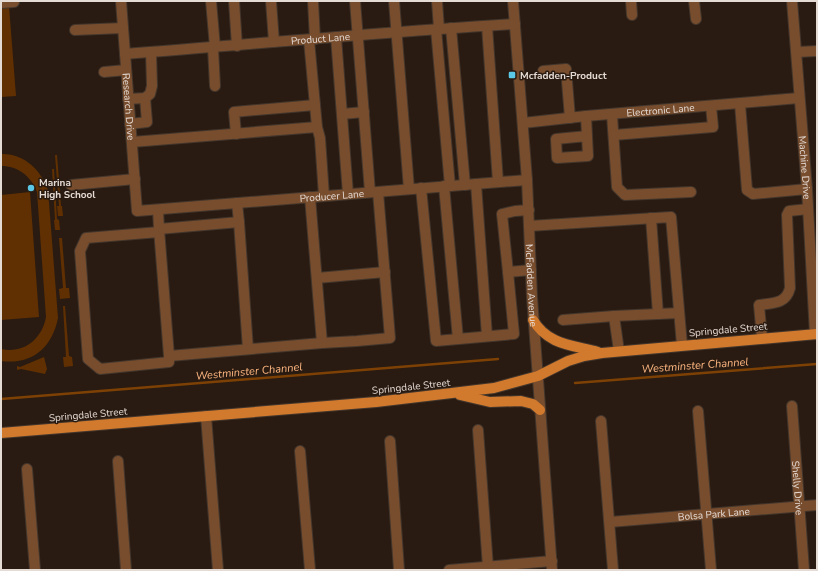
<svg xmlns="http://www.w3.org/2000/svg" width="818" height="571" font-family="'Nunito Sans',sans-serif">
  <rect width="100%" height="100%" fill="#291b11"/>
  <g fill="#603002">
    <path d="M9,6L16,96L1,97V7Z"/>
    <path d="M1,154C24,153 41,170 48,190L58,318C52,348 32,365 1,361V349C24,354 42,339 46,317L37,192C31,176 18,166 1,166Z"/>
    <path d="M55,155H57L61,206H62L63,216H58L57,206H59Z"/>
    <path d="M52,169H54L57,219L59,220L60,230H55L54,220H55Z"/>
    <path d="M30,192L39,317L1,320V195Z"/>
    <path d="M59,238H62L66,288H69L70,298L60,299L59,289L63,288Z"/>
    <path d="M63,306H65L69,356L72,357L73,366L64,367L63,357H66Z"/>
    <path d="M44,357L47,369L45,374L21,369L17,370V366L20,367Z"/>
  </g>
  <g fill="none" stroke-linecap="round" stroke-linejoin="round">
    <g stroke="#7e4105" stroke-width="2.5">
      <path d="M575,383L817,364"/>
      <path d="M1,399L498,359"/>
    </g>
    <g stroke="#43362c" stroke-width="12">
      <g id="minor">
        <path id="s1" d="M121,1L137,211L527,180"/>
        <path d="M211,1L215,47"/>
        <path d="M234,1L237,46"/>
        <path d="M271,1L274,42"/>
        <path d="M313,1L315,39"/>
        <path d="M355,1L370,192"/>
        <path d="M394,1L409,189"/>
        <path d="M437,1L439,29"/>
        <path id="s2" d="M513,1L527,180L532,297L552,570"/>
        <path d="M631,1L632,15"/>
        <path d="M694,1L696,19"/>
        <path id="s3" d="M792,1L807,189L815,334"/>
        <path d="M1,3L14,2"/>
        <path d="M487,26L498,182"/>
        <path d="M451,28L465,185"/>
        <path d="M436,29L450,186"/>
        <path d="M75,30L123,28"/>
        <path d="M336,37L348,194"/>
        <path d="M213,48L215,86"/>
        <path d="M797,52L817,51"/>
        <path id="s4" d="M125,54C255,44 385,32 515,24"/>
        <path d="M543,71L566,69L570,118"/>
        <path d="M104,72L126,70"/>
        <path d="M128,99L145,98L150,94L152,86L151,52"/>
        <path d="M740,104L747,190L753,194L807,189"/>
        <path d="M342,114L364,112"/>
        <path d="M612,115L617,187L625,195L691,192"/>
        <path d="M586,116L588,156L557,158L556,139L587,136"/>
        <path id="s5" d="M523,123L586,116L799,98"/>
        <path d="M130,124L147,122L145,98"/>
        <path d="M317,127L320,138L324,196"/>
        <path d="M236,134L234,112L315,105"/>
        <path d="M614,135L713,127L711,106"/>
        <path d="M132,142L317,127L309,40"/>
        <path d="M476,184L487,336"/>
        <path d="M71,185L135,179"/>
        <path d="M444,186L458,339"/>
        <path d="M421,188L436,341L514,334L508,272"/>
        <path d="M310,197L322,343L357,341L390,338L378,192"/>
        <path d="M158,210L159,229L169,356V362L100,369L88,359L80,251L86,238L159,232"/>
        <path d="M529,210L515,211L502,214L508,272L531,270"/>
        <path d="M651,218L658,314"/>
        <path d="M239,222L248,349"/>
        <path d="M529,226L671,217L682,345"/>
        <path d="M159,229L239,222L237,203"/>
        <path d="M317,278L385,272"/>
        <path d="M614,316L619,351"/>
        <path d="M563,320L614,316L679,313"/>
        <path d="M762,338L759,305C773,303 786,304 790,288L787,215L789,211L808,209"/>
        <path d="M169,356L322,343"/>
        <path id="s6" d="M792,406L804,570"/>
        <path d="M698,411L711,570"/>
        <path d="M206,416L218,570"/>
        <path d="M601,421L613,570"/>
        <path d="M478,430L488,567"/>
        <path d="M390,441L399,570"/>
        <path d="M300,451L310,570"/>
        <path d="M118,461L126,570"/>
        <path d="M27,469L35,570"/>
        <path id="s7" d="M610,522L817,505"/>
        <path d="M449,570L552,561"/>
      </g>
    </g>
    <g stroke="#43362c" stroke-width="12">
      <g id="major">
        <path d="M533,320C548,345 572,345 598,352"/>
        <path d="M460,395L490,402L521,401L533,404L540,410"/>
        <path d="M1,433L376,402L494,388L538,376L568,361L584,356L602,353L817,334"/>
      </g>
    </g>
    <use href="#minor" stroke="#784d2d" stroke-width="10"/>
    <use href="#major" stroke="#d1792d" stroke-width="10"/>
  </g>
  <g fill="#5bc8e6" stroke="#291b11" stroke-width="1.5">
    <rect x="508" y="71" width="8" height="8" rx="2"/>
    <circle cx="31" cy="188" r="4"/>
  </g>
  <g text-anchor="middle" stroke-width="3" stroke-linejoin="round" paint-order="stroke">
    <g font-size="10" fill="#e5dbd5" stroke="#291b11">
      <text dy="4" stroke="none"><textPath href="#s4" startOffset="196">Product Lane</textPath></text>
      <text dy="4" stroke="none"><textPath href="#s1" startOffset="106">Research Drive</textPath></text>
      <text dy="4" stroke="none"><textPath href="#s5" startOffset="138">Electronic Lane</textPath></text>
      <text dy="4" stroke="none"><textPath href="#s3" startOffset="167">Machine Drive</textPath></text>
      <text dy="4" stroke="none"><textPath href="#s1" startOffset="406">Producer Lane</textPath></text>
      <text dy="4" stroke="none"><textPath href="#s2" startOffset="285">McFadden Avenue</textPath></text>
      <text transform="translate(728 329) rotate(-5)" y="4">Springdale Street</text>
      <text transform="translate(411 386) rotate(-6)" y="4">Springdale Street</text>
      <text transform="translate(88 414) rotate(-5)" y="4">Springdale Street</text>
      <text dy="4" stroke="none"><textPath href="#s6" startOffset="82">Shelly Drive</textPath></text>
      <text dy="4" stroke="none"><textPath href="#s7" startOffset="104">Bolsa Park Lane</textPath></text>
    </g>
    <g font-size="10" font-weight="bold" fill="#e5dbd5" stroke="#291b11" text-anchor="start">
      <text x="520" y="79">Mcfadden-Product</text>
      <text x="39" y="186">Marina<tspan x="39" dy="12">High School</tspan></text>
    </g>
    <g font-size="11" font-style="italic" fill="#ffb782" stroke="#291b11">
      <text transform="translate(695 365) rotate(-4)" y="4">Westminster Channel</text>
      <text transform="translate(249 371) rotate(-5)" y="4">Westminster Channel</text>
    </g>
  </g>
  <rect width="818" height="571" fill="none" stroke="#e5dbd5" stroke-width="4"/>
</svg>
